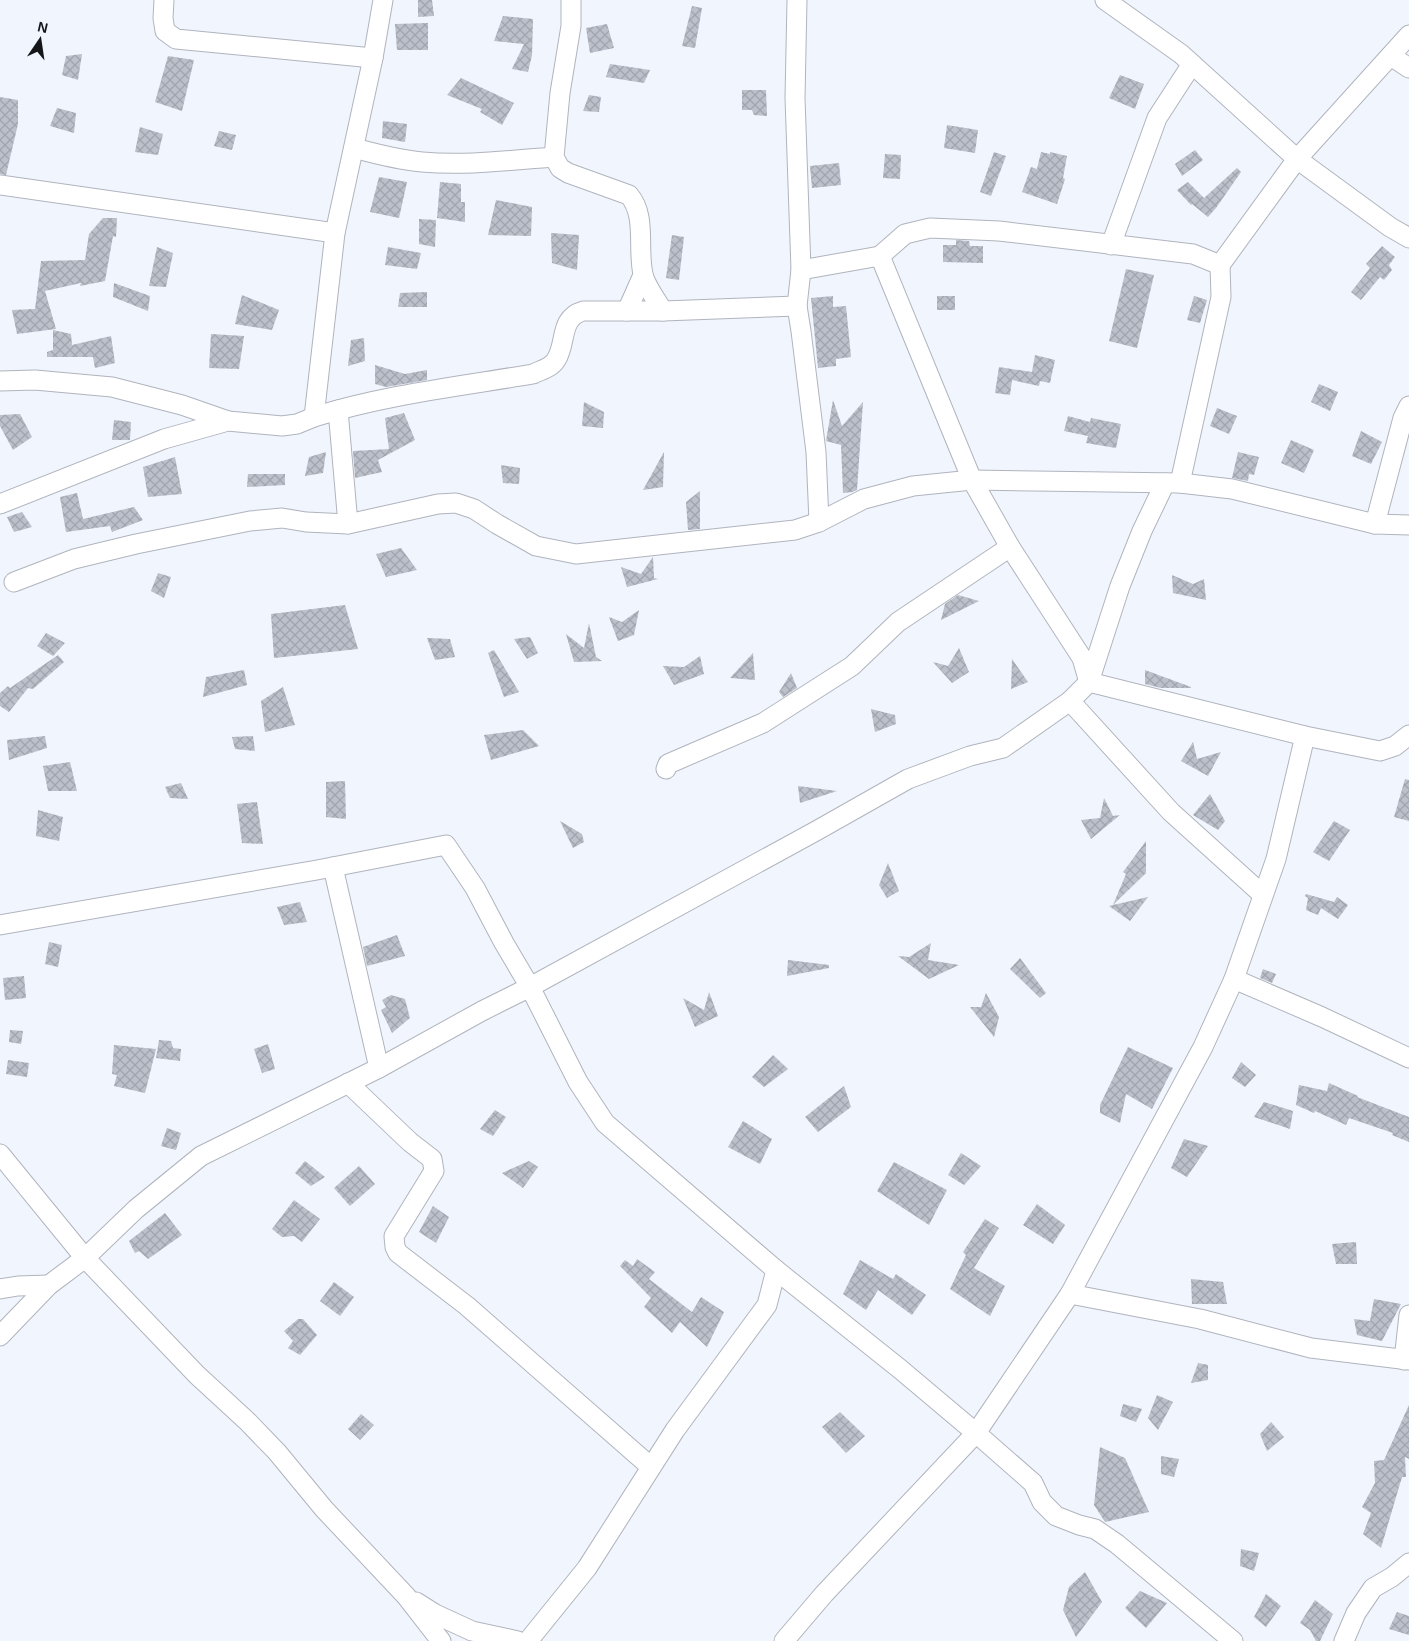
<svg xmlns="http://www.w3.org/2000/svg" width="1409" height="1641" font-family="Arial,sans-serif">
  <defs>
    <pattern id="building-cross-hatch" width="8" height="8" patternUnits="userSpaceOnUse" patternTransform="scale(1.25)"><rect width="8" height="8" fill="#bbc0ca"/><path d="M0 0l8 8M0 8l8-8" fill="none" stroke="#a0a4ad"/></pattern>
  </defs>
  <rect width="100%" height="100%" fill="#f1f5fd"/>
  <g fill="url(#building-cross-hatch)">
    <path d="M418,0H432L434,16L418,17Z"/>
    <path d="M692,6L702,8L695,48L682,46Z"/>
    <path d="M503,16L533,19L532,55L528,72L512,69L524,44L494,41Z"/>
    <path d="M428,23V50H397L395,24Z"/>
    <path d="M607,24L614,48L590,53L586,28Z"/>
    <path d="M82,54L78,80L62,75L66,56Z"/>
    <path d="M168,56L194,60L182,111L155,102Z"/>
    <path d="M610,64L650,70L644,83L606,77Z"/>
    <path d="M1120,75L1144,84L1135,109L1109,98Z"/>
    <path d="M461,78L514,103L502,125L480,112L482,109L447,95Z"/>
    <path d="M742,90H766L767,116L754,115L752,110H742Z"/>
    <path d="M589,95L601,97L599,112L583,111Z"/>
    <path d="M0,97L18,100V124L6,175L0,174Z"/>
    <path d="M57,108L76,113L74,133L50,126Z"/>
    <path d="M383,121L407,124L405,142L382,138Z"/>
    <path d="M947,125L978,130L975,153L944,148Z"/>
    <path d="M140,127L163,134L158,155L135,152Z"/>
    <path d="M219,131L236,135L232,150L214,146Z"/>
    <path d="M1195,150L1203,160L1182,176L1175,164Z"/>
    <path d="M994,152L1006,156L991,196L980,192Z"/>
    <path d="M1041,152L1050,154V152L1067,156L1063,178L1065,179L1057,204L1022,192L1031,167L1037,169Z"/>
    <path d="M885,154L901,155L900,179L883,178Z"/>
    <path d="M839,163L841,185L812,188L810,166Z"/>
    <path d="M1237,168L1241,172L1216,208L1208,217L1192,204L1191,205L1177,190L1188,182L1204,198Z"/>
    <path d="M379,177L407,182L399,218L370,212Z"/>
    <path d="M440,182L461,184V202H465V222L437,218Z"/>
    <path d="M496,200L532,207L531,236L488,235Z"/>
    <path d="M103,218H117L116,237L113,236L105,281L80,286L81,283L45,291L56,329L17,334L12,310L35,309L41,261L85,260L89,234Z"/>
    <path d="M419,219L436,220L435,247L419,244Z"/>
    <path d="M551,233L579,235L577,270L552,263Z"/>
    <path d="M672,235L684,237L679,280L666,278Z"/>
    <path d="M956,240L969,241L970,246H983V263L943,262V245H956Z"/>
    <path d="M1382,246L1395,257L1389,265L1392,270L1384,280L1380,277L1361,300L1351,292L1370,268L1366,264Z"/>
    <path d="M157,247L173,253L166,287L149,286Z"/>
    <path d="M388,247L421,253L417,269L385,265Z"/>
    <path d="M1126,269L1154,275L1137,348L1109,341Z"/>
    <path d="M114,283L150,296L148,311L113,297Z"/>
    <path d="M427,292V307H398L400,293Z"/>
    <path d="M242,295L279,310L272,330L235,324Z"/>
    <path d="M833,296V307L846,306L851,357L836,359V366L818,368L811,298Z"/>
    <rect x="937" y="296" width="18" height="14"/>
    <path d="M1194,296L1207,300L1200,323L1187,320Z"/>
    <path d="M53,330L71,334L72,345L111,336L115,363L95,368L93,357H47V352L53,350Z"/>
    <path d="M211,334L244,336L239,369L209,368Z"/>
    <path d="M364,338L365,361L348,366L351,340Z"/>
    <path d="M1035,355L1055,360L1050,383L1040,381L1039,386L1012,380L1010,395L995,393L999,367L1032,372Z"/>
    <path d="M375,365L405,374L427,370V380L386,387L375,384Z"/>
    <path d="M1319,384L1338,392L1330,411L1311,402Z"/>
    <path d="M833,400L842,426L863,402L857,490L852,492L843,493L841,445L826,441Z"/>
    <path d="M584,402L604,412L603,428L582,426Z"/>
    <path d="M1217,408L1237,416L1229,434L1210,426Z"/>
    <path d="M404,413L415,440L378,460L382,472L355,478L353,451L389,449L385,418Z"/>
    <path d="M20,414L32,437L13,450L0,426V415Z"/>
    <path d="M1068,416L1090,422L1091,418L1121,424L1116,448L1086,443L1088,436L1064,431Z"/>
    <path d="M114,420L131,422L130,440H112Z"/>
    <path d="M1361,431L1382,442L1371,464L1352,456Z"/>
    <path d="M1291,440L1314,450L1304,473L1281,463Z"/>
    <path d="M326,452L323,473L305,476L309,457Z"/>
    <path d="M664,452L663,487L643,490Z"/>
    <path d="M1238,452L1259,457L1254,475L1249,474L1248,481L1232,478Z"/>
    <path d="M175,457L182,494L148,497L143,467Z"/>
    <path d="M501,465L520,468L519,484L503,483Z"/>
    <path d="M248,474H285V485L247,487Z"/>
    <path d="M700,491V529L688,530L686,502Z"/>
    <path d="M77,493L83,519L134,507L143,520L112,532L110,526L66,532L60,497Z"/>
    <path d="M22,512L32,527L14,532L7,517Z"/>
    <path d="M401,548L417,570L386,577L376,554Z"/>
    <path d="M653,557L654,578L658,579L627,587L621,567L641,574Z"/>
    <path d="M158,573L171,577L164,598L151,591Z"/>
    <path d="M1172,575L1193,584L1204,579L1206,600L1173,593Z"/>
    <path d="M958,595L979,601L941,620L945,604Z"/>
    <path d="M345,605L358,649L274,658L271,614Z"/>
    <path d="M639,610L634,635L618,641L609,617L622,622Z"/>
    <path d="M589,623L596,657L602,661L574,662L566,634L584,648Z"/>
    <path d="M46,633L65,643L53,656L37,646Z"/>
    <path d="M530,637L538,653L527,659L514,639Z"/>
    <path d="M427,638L450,639L455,657L435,660Z"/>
    <path d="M959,648L969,672L952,683L933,662L948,666Z"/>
    <path d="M494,650L519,692L504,697L488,653Z"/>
    <path d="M753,653L755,680L730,678Z"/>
    <path d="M58,655L64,662L33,689L28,688L9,712L0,706V693L8,686L10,688Z"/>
    <path d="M700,656L704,674L674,685L663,666L684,667Z"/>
    <path d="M1012,659L1028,682L1011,689Z"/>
    <path d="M244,670L247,685L203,697L206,677Z"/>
    <path d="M1145,670L1191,687V688H1161L1145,684Z"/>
    <path d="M791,673L797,688L783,697L779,692Z"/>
    <path d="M283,687L295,725L265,732L261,701Z"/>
    <path d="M871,709L895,715L896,724L875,732Z"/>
    <path d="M523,730L539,746L491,760L484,735Z"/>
    <path d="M45,736L47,748L9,760L7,740Z"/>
    <path d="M253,736L255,751L235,749L232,737Z"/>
    <path d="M1193,742L1197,759L1221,752L1208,776L1181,761Z"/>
    <path d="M70,762L77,791H48L43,766Z"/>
    <path d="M1405,779L1409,780V821L1394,817Z"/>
    <path d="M345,781L346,819L326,817V782Z"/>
    <path d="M181,783L188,799L170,798L165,787Z"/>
    <path d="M798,786L837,791L800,803Z"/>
    <path d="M1210,794L1225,821L1218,830L1193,815Z"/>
    <path d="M1104,798L1113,816L1120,815L1091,839L1081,820L1100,818Z"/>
    <path d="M257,802L263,844L242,843L237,804Z"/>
    <path d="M38,810L63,817L59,841L36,836Z"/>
    <path d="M560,821L582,834L584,842L573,848Z"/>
    <path d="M1334,821L1350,830L1329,861L1313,852Z"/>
    <path d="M1146,841V873L1113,905L1148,897L1130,921L1109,906L1113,905L1126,874L1123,872Z"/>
    <path d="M888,863L899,891L887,898L879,885Z"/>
    <path d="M1306,894L1334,902L1337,897L1348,905L1338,919L1321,908L1318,915L1306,910L1308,898L1305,896Z"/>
    <path d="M300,902L307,922L284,925L277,907Z"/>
    <path d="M397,935L405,956L367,966L363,947Z"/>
    <path d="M49,942L62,945L58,967L45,964Z"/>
    <path d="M931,943L928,960L959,965L929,979L898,956L909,957Z"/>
    <path d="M1020,958L1046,993L1040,998L1010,969Z"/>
    <path d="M788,960L829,965V968L787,976Z"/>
    <path d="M1263,969L1276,974L1272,983L1260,978Z"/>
    <path d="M24,976L26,998L5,1000L3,978Z"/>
    <path d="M709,992L718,1016L695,1027L683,998L704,1010Z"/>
    <path d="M986,993L999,1017L994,1037L970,1007H981Z"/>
    <path d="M391,995L405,999L410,1018L392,1033L381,1010L386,1007L382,1000Z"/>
    <path d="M10,1030L23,1031L21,1044L9,1042Z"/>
    <path d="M159,1040L171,1041L173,1048L181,1049L180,1061L156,1058Z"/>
    <path d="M268,1044L275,1069L262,1073L254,1049Z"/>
    <path d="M114,1045L156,1049L145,1093L114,1086L117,1075L112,1074Z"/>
    <path d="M1128,1047L1173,1068L1152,1109L1126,1094L1120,1123L1100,1113V1105Z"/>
    <path d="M773,1055L788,1069L764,1087L752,1077Z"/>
    <path d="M8,1060L29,1063L27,1077L6,1074Z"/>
    <path d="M1241,1062L1256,1075L1245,1087L1232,1078Z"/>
    <path d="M1329,1083L1358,1096L1357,1097L1409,1117V1142L1392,1135L1393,1133L1349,1118L1346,1125L1315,1111L1314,1113L1296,1105L1299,1085L1327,1091Z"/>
    <path d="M844,1086L851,1107L818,1132L805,1117Z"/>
    <path d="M1264,1102L1293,1111L1290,1129L1254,1117Z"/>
    <path d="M495,1110L506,1117L493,1136L480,1129Z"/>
    <path d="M743,1121L772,1139L760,1164L728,1147Z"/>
    <path d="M167,1128L181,1133L176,1150L161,1146Z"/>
    <path d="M1184,1139L1208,1146L1187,1177L1171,1168Z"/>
    <path d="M961,1153L981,1166L964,1185L948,1175Z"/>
    <path d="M305,1161L325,1177L311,1186L295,1173Z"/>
    <path d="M529,1161L538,1167L523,1188L502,1173Z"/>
    <path d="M894,1162L947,1190L929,1225L877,1191Z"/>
    <path d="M359,1166L375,1184L350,1206L334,1188Z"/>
    <path d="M294,1200L320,1219L302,1242L294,1236L282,1237L272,1229Z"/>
    <path d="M1037,1204L1065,1225L1053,1244L1023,1225Z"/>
    <path d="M433,1206L449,1217L436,1243L419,1232Z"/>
    <path d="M165,1213L182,1235L148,1259L139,1251L135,1253L129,1241Z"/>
    <path d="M985,1219L999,1228L974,1268L1005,1286L990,1316L950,1289L966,1255L963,1252Z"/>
    <path d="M1356,1242L1357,1264H1336L1332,1244Z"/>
    <path d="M637,1259L655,1272L649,1279L692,1312L701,1297L724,1312L707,1347L680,1322L672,1333L644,1307L651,1298L620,1266L625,1260L633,1266Z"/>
    <path d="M860,1260L893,1279L896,1274L926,1295L912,1315L878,1290L866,1310L843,1294Z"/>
    <path d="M1191,1279L1223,1282L1227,1304H1192Z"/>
    <path d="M334,1282L354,1297L340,1316L320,1301Z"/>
    <path d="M1374,1299L1401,1304L1382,1341L1357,1335L1354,1319L1370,1321Z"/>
    <path d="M298,1319H303L317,1335L300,1355L288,1348L293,1341L284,1331Z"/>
    <path d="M1198,1363L1208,1365V1380L1191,1383Z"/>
    <path d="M1157,1395L1173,1402L1158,1430L1148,1418Z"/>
    <path d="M1123,1404L1142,1409L1136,1422L1120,1416Z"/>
    <path d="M1409,1405V1459L1405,1457L1406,1477H1402L1381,1548L1363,1534L1371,1513L1362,1507L1375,1483L1374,1461L1384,1460Z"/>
    <path d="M840,1412L865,1436L846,1453L822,1427Z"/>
    <path d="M361,1414L374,1425L360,1440L348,1429Z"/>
    <path d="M1271,1422L1284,1437L1267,1451L1260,1434Z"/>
    <path d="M1100,1447L1125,1458L1149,1512L1105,1522L1094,1505Z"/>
    <path d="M1161,1456L1179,1459L1174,1477L1161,1474Z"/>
    <path d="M1241,1549L1259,1553L1254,1571L1240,1566Z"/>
    <path d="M1085,1572L1102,1602L1076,1637L1063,1610L1069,1587Z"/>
    <path d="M1140,1591L1167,1603L1146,1628L1125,1608Z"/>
    <path d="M1266,1594L1281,1606L1266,1627L1254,1617Z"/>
    <path d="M1315,1600L1333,1614L1320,1641H1316L1310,1630L1300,1623Z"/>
    <path d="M1397,1612L1409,1616V1635L1389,1629Z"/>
  </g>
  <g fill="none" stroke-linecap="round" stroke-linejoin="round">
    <g stroke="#b0b4be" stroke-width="21">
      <g id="minor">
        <path d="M164,0L163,18L165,31L176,39L373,58"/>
        <path d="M571,0V26L560,93L554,157L560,168L568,173L629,195C647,216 637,248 643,274C645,285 657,301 663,311"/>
        <path d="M797,0L795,98L801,270L880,256L972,480L1010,547L1082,658L1089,682"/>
        <path d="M1105,0L1181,54L1297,159L1390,227L1409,238"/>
        <path d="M1391,56L1409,68"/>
        <path d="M354,148C376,154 399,160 422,162C466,166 511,160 554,157"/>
        <path d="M0,185L335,233"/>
        <path d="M1111,245L1157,118L1192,64"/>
        <path d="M880,256L905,234L930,228L999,231L1193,254L1220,265L1297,159L1409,35"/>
        <path d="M801,270L797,306L801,331L816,452L819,522"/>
        <path d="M627,311L643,275"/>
        <path d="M0,381L35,380L112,387L182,405L228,421"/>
        <path d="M338,410L348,524"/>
        <path d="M314,417C383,395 462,386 533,374C541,370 551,368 556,360C567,343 559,318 583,311H663L797,306"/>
        <path d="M1180,483L1221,297L1220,265"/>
        <path d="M0,504L164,439L228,421L282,426L297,424L314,417L335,233L373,58L383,0"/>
        <path d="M1375,524L1403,418L1409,406"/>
        <path d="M14,582L74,559L136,544L250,521L282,518L306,522L348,524L438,504L456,503L474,509L497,524L536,546L576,554L795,530L819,522L864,499L913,486L972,480L1180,483L1232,489L1375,524L1409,525"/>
        <path d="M1089,682L1305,736L1380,751L1395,746L1409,735"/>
        <path d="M1070,701L1171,812L1263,895"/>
        <path d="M666,769L668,764L763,723L852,666L898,622L1010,547"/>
        <path d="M333,867L379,1068"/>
        <path d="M0,925L317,870L446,845L475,888L504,943L530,987L578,1082L605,1123L776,1270L900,1369L976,1433L1033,1483L1042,1502L1056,1516L1079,1525L1095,1529L1117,1544L1233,1641"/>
        <path d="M1234,979L1322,1017L1409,1058"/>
        <path d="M348,1083L410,1142L432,1159L434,1171L394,1236L395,1247L398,1253L467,1306L651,1467"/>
        <path d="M0,1154L85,1258L197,1375L247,1421L277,1452L324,1509L406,1596L441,1641"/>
        <path d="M0,1289L18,1286L49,1285"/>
        <path d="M1070,1294L1200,1319L1311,1348L1409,1360"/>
        <path d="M0,1336L49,1285L85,1258L136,1209L201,1156L379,1068L482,1011L530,987L816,831L908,779L970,756L1003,748L1070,701L1089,682L1120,586L1142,531L1165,483"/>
        <path d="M1404,1360L1409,1315"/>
        <path d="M416,1602L435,1614L472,1631L518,1641"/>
        <path d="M528,1641L587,1568L675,1430L767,1305L776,1270"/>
        <path d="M784,1641L824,1594L976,1433L1070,1294L1203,1047L1234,979L1276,859L1305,736"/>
        <path d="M1344,1641L1356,1613L1373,1588L1392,1577L1409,1563"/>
      </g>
    </g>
    <use href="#minor" stroke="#fff" stroke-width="19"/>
  </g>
  <g transform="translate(40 40) rotate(13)" stroke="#f1f5fd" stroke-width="4" paint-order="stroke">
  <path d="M0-4L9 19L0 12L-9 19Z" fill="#141619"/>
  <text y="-8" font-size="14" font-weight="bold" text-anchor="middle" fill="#141619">N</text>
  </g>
</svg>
